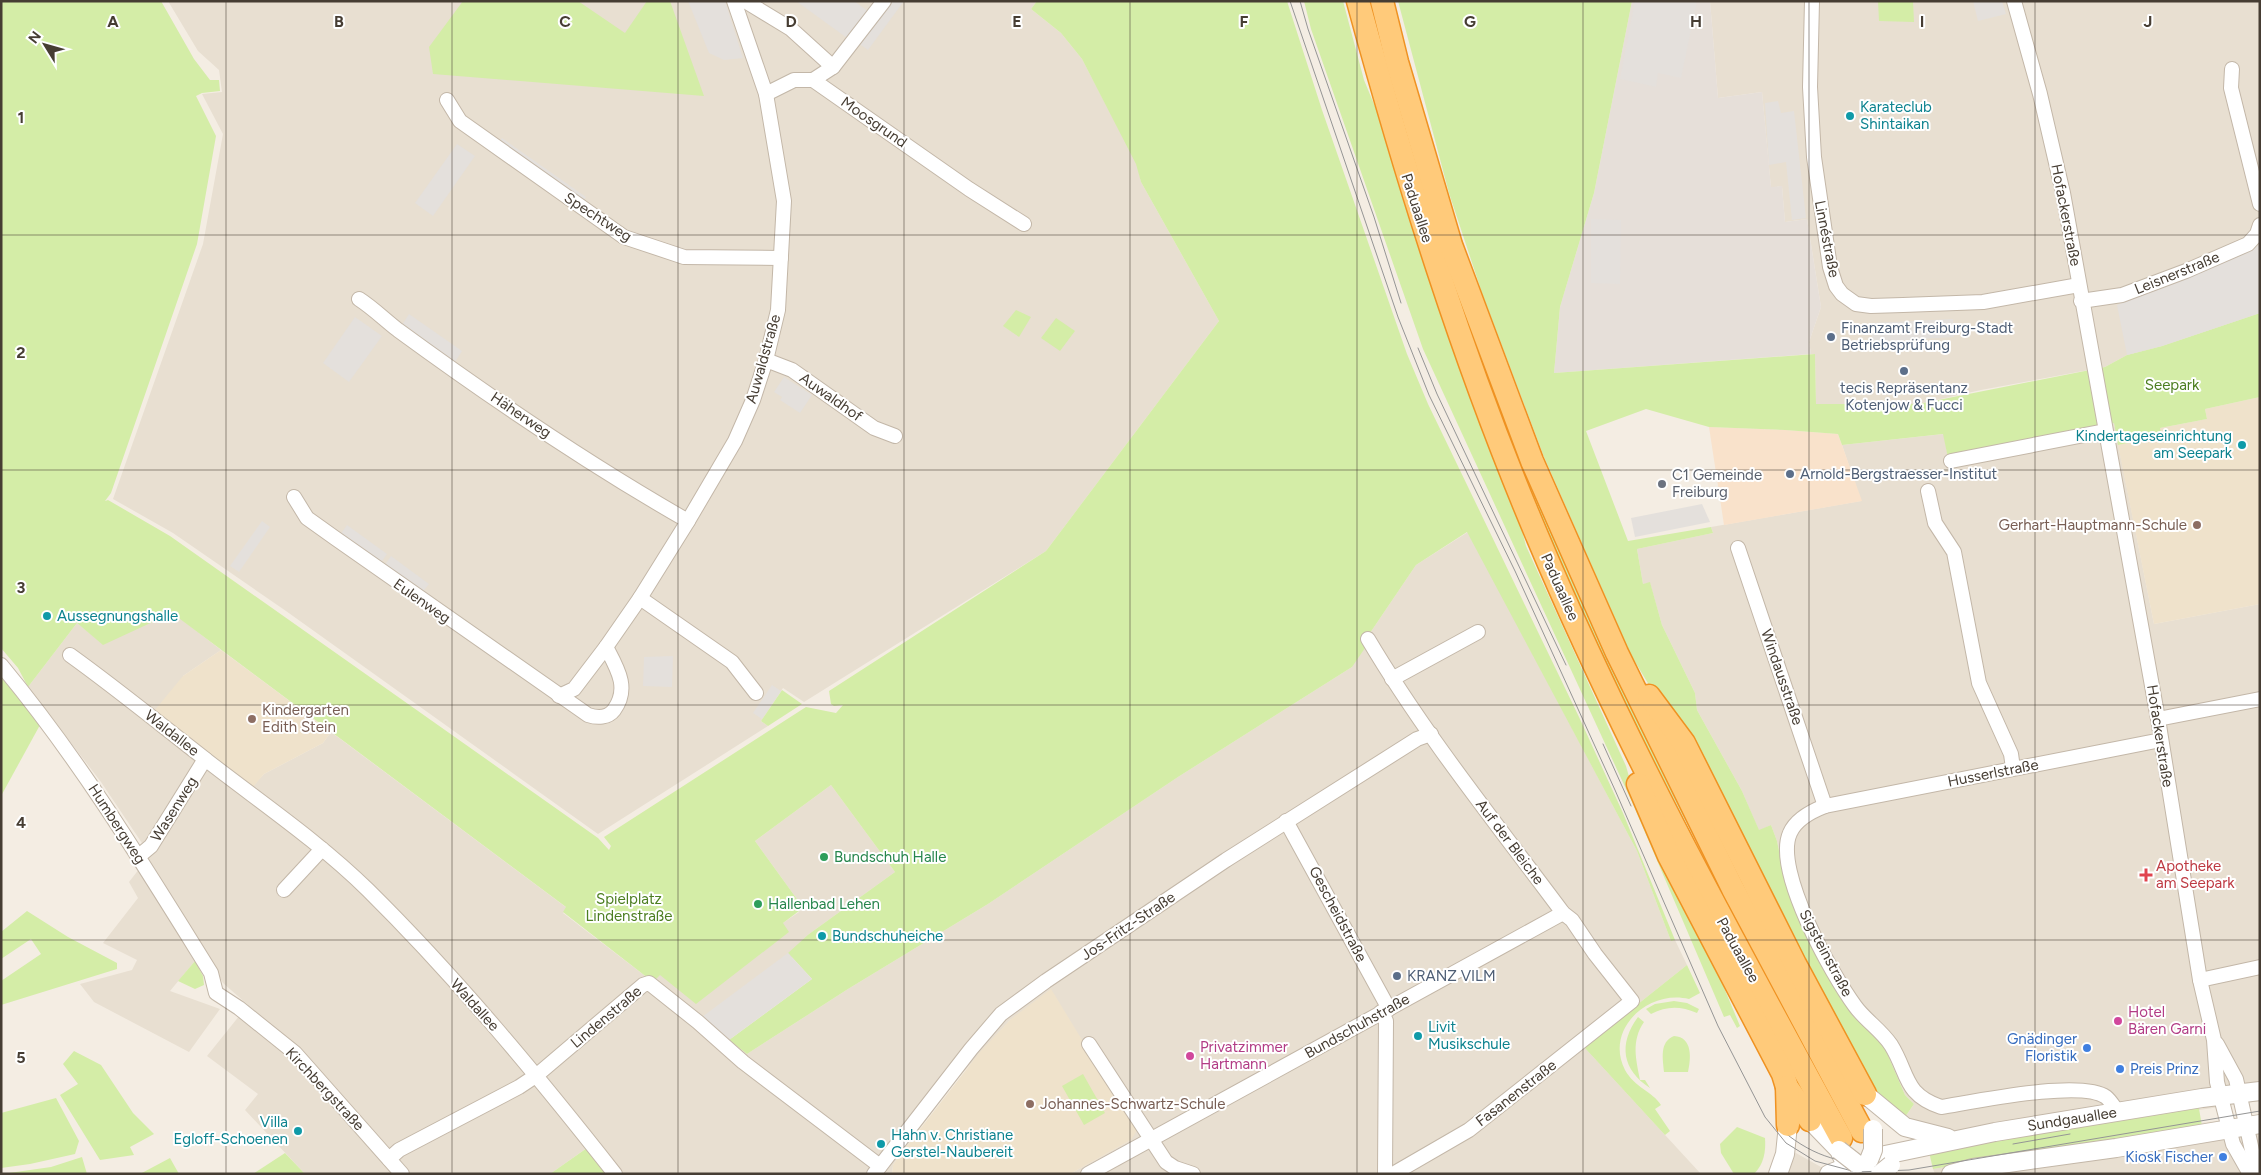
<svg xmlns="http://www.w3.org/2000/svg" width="2261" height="1175" font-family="Figtree,sans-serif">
  <rect width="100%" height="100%" fill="#f4ede3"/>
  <g fill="#e8dfd1">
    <path d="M168,1H1037L1031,9L1061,33L1082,59L1137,164L1141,182L1219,321L1046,551L804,702L783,688L761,721L768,726L598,834L286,611L173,533L113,499L203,244L223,134L202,94L222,92L219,70L198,51Z"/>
    <path d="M1710,1H2260V313L2162,346L2127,355L2105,367L1981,390L1918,404H1816L1815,354H1811L1809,342L1821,307L1807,219L1785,222L1782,186L1771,188L1762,92L1718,98Z"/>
    <path d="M2114,423L2154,624L2260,604V1101L2199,1110L2198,1104L1929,1151L1905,1117L1914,1104L1905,1095L1884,1046L1854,1017L1797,911L1786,885L1777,841L1771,825L1759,831L1742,791L1697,710L1695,693L1662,625L1650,583L1643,584L1637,549L1713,533L1711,527L1861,501L1842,445L1944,434L1948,457L2090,431Z"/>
    <path d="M1468,532L1637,851L1671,941L1675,940L1687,965L1584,1047L1701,1174H1070L1131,1140L1011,1019L959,1077L899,1156L893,1165L892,1174H624L598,1140L550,1174H305L245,1110L258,1094L207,1056L248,1005L223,983L204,950L170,991L220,1009L189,1052L94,1002L80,984L132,970L137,960L103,943L138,898L129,882L150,855L101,782L28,687L77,623L103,644L172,612L221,650L183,676L252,787L264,774L323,743L331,732L567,908L563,913L653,982L660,974L783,923L799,912L797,909L802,906L755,841L831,785L895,872L809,934L729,1041L747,1054L848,989L988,904L1178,777L1352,667L1360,642L1370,633L1416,565Z"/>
    <path d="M2260,1115V1174H1935L1933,1169L2202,1125L2201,1123Z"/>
    <path d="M1776,1142L1821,1167L1842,1174H1770L1781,1152Z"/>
  </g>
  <path fill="#f9e2cb" d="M1709,427L1785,430L1838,434L1862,501L1724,525Z"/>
  <path fill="#e6dfd9" d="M1632,1H1710L1718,98L1762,92L1771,187L1782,186L1785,222L1807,219L1821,307L1809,342L1811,354L1554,373L1560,307L1594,193Z"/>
  <g fill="#efe2cb">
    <path d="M2260,397V604L2154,624L2118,445L2161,436L2160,428L2207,419L2205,409Z"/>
    <path d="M221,650L331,732L323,743L264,774L253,787L154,711L183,676Z"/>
    <path d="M1051,989L1137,1130L1131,1140L1070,1174H892L893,1165L899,1156L980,1052L1011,1019Z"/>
  </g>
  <g fill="#d4eda7">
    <path d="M1,1H161L194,59L210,80H219L220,91L202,93L196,96L216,136L197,244L111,493L105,501L108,500L170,536L598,838L609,850L611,846L604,837L806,707L836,713L843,705L834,706L831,704L829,691L1046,551L1219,321L1141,182L1136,164L1082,59L1061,33L1031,9L1037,1H1287L1322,110L1407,354L1428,404L1579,717L1623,813L1675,940L1671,941L1637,851L1467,532L1416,565L1370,633L1361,642L1365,648L1352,667L1178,777L988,904L848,989L747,1054L729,1040L812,979L788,953L809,934L895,872L831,785L755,841L802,906L797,909L799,911L783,923L789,932L696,1004L660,975L653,982L563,912L566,907L172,613L103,645L77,623L28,687L18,668L1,648Z"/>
    <path d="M463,1H578L625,33L647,1H670L704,96L433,74L429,47Z"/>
    <path d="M1304,1H1343L1364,80L1386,133L1440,312L1492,441L1514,499L1526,546L1626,766L1635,798L1717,971L1740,1026L1737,1028L1730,1015L1724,1017L1632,802L1423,349L1311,29Z"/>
    <path d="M1370,1H1375L1422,173L1710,868C1660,772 1609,677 1566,578C1486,391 1420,198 1370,1Z"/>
    <path d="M1398,1H1632L1594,193L1560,307L1554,373L1815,354L1816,404H1918L2105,367L2127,355L2162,346L2260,313V397L2205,409L2207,419L2160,428L2162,436L2118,445L2114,423L2090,431L1948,458L1943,434L1842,445L1838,434L1785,430L1709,427L1646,409L1586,431L1628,541L1711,527L1713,533L1637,549L1643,584L1650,582L1662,625L1695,693L1697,710L1742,791L1759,830L1771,825L1777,841L1786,885L1797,911L1854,1017L1884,1046L1905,1095L1914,1104L1905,1117L1885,1104L1874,1088L1700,760L1652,690L1631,655L1544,457L1482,293L1449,193Z"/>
    <path d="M1878,1H1913L1914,22L1879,21Z"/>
    <path d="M1016,310L1031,317L1019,337L1003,326Z"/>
    <path d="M1056,318L1075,331L1060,351L1041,338Z"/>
    <path d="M1,677L40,725L1,796Z"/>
    <path d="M782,690L802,704L768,726L761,721Z"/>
    <path d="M27,911L68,937L117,963V969L1,1005V981L41,954L31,939L1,959V932Z"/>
    <path d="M195,961L203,976L204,985L195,989L178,981Z"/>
    <path d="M1687,965L1700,993L1689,999C1649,989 1604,1029 1625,1070C1635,1088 1652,1091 1661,1105L1655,1109L1670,1131L1665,1135L1584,1047Z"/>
    <path d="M1674,1001L1687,1003L1699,1009L1697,1013C1680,1006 1667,1006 1651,1014L1646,1009L1655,1004Z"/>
    <path d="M1638,1017L1644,1022C1631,1041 1636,1059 1640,1080H1645L1650,1088C1622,1070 1618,1044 1638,1017Z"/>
    <path d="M1674,1036C1693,1037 1691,1059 1688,1072H1664C1663,1059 1659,1042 1674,1036Z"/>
    <path d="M74,1051L101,1065L133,1113L154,1134L130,1147L134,1155L100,1160L60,1095L78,1084L63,1064Z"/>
    <path d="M1083,1074L1105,1113L1084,1125L1062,1086Z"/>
    <path d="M56,1098L79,1141L75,1154L30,1164L1,1168V1113Z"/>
    <path d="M2198,1103L2202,1126L1933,1169L1929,1152Z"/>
    <path d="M1737,1127L1765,1138C1766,1151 1764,1164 1754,1174H1734L1721,1153L1720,1144Z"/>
    <path d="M587,1148L607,1174H550Z"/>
    <path d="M285,1153L305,1174H253Z"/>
    <path d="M82,1157L87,1174H2L51,1167Z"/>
    <path d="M170,1158L179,1174H140Z"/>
  </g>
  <g fill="#e4e0dc">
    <path d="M688,1H725L743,58L724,60L709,53Z"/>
    <path d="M796,1H854L868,11L847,38Z"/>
    <path d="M888,1H904L868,50L858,43Z"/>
    <path d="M1635,1H1697L1681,78L1658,73L1656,87L1620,79Z"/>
    <path d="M1973,1H2002L2006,14L1978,21Z"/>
    <path d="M1778,101L1781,113L1794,111L1806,218L1792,220L1786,162L1769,165L1765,103Z"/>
    <path d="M502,138L586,197L583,201L498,143Z"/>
    <path d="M457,144L475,156L433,216L415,203Z"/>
    <path d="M1591,219L1621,220L1620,284L1591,283Z"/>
    <path d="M2260,244V313L2162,346L2127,355L2117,305Z"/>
    <path d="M409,314L462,351L455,362L402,325Z"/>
    <path d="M355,317L382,336L349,382L323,363Z"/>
    <path d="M1953,319L1954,337L1872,342L1871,323Z"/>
    <path d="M784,377L812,395L800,413L780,400L782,397L774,392Z"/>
    <path d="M1702,504L1710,522L1635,537L1631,518Z"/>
    <path d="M262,521L270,527L239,572L230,566Z"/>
    <path d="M347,525L387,554L380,564L340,535Z"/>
    <path d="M391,556L429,584L422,593L384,566Z"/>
    <path d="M673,656L672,687L643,686L644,657Z"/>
    <path d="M772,685L781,691L762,719L753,713Z"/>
    <path d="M788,953L812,979L729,1040L702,1017Z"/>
  </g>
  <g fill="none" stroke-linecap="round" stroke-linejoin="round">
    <g stroke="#c3b7a8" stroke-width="16">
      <g id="minor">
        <path d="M745,1L791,29L833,67"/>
        <path d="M1812,1L1810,87L1814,157L1830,267L1836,286L1842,294L1856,304L1871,306L1903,305L1983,302L2079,285"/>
        <path d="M2014,1L2040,94L2063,193L2158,719L2200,980L2214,1040L2217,1082L2233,1144L2250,1174"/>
        <path d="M2232,69L2231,88L2260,204"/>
        <path d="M813,80L969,189L1024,224"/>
        <path d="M813,80L833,67L884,1"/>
        <path d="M766,94L794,80H813"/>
        <path d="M447,100L460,121L624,237L684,257L781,258"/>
        <path d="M359,299C373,308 385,320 398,330C491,398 588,464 688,521"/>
        <path d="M2081,301L2122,295L2186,271L2248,244L2257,234L2260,225"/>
        <path d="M766,360L792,370L874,428L895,436"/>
        <path d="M1951,461L2105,431"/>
        <path d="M1928,491L1935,523L1954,552L1979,683L2011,754L2013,768"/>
        <path d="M294,497L307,518L335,538L588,715C597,718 608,718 614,710C630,688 617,668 606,647"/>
        <path d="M1738,548L1825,806"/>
        <path d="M640,598L732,662L756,693"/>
        <path d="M1368,639C1425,735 1496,823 1563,913L1572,920L1595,954L1632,1001L1469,1130L1393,1174"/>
        <path d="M70,655C116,688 160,724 205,759C260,802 318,841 368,890C457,978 537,1075 615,1174"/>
        <path d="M1,665C81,761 145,867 211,973L216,993L239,1008L295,1053L402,1174"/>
        <path d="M1392,679L1478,632"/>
        <path d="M559,696L574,689L606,647L640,598L688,521L735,441L753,400L766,360L778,310L784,201L766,94L734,1"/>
        <path d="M2158,719L2260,699"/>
        <path d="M1286,821L1389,1009"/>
        <path d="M139,856L151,846L205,759"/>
        <path d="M284,890L322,849"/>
        <path d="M2200,980L2260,967"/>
        <path d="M1381,1012L1386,1021L1385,1174"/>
        <path d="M1089,1044L1166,1162L1175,1168L1193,1174"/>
        <path d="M2217,1044L2236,1079L2253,1155V1174"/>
        <path d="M2118,1112C2114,1107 2110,1100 2106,1097C2081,1079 1973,1102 1941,1107C1903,1094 1909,1074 1891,1045C1881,1030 1865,1020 1855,1006C1832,975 1773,870 1790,833C1796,819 1812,811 1825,806L2161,740"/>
        <path d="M389,1159L399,1150L519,1087L537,1075L643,985L649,983L698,1022L743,1062L880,1166"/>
        <path d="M874,1174L971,1049L1001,1014L1046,981L1226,860L1417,739L1431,734"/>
        <path d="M1088,1174L1563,913"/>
      </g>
    </g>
    <g stroke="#c3b7a8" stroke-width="20">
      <g id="tertiary">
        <path d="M1865,1094L1905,1127L1948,1138"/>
        <path d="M1810,1120L1839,1150L1850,1174"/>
        <path d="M1885,1155L1995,1132L2202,1098L2260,1091"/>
        <path d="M1857,1164L1875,1174"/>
        <path d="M1778,1174L1785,1154L1788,1125"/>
        <path d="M1829,1174L1847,1167"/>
        <path d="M1951,1174L1973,1168L2116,1148L2260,1124"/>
      </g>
    </g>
    <g stroke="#ef9222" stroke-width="25">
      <g id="trunk">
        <path d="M1358,1C1408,184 1464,364 1538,538C1625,745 1734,942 1841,1138"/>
        <path d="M1382,1L1397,62L1451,245L1532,461L1617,653L1733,889L1862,1131"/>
        <path d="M1649,696L1684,743L1795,964L1865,1094"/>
        <path d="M1638,784L1669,856L1783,1074L1787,1087L1810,1120"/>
        <path d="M1787,1087L1788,1125"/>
      </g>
    </g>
    <use href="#minor" stroke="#fff" stroke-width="14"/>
    <use href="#tertiary" stroke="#fff" stroke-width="18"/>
    <use href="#trunk" stroke="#ffca7a" stroke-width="22"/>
    <g stroke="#959595" stroke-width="1">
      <path d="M1290,1L1398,317L1429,395L1515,571L1615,790L1718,1026L1765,1117L1786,1143L1815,1161L1856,1172L1909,1170L2260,1111"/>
      <path d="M1300,1L1308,29L1374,217L1401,303"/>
      <path d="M1418,348L1437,394L1566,665"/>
      <path d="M1603,744L1631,806"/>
      <path d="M1789,1136C1822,1161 1850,1164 1890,1165"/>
      <path d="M2013,1144L2070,1134"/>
    </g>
    <g stroke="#c3b7a8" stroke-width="20" stroke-linecap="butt">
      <g id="tertiary-bridge">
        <path d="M1839,1150L1857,1164"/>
        <path d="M1869,1160L1873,1150V1129"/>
        <path d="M1880,1174L1891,1165"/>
      </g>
    </g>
    <use href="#tertiary-bridge" stroke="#fff" stroke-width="18"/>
  </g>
  <path fill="none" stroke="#463d33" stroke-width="1" stroke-opacity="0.55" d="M226,1V1174M452,1V1174M678,1V1174M904,1V1174M1130,1V1174M1357,1V1174M1583,1V1174M1809,1V1174M2035,1V1174M1,235H2260M1,470H2260M1,705H2260M1,940H2260"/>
  <g fill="#0f9aa8" stroke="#fff" stroke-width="2">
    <circle cx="1850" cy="116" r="5"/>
    <circle cx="2242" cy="445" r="5"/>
    <circle cx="47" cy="616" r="5"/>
    <circle cx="822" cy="936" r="5"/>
    <circle cx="1418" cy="1036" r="5"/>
    <circle cx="298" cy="1131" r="5"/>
    <circle cx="881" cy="1144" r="5"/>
  </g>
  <g fill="#5c6f8a" stroke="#fff" stroke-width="2">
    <circle cx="1831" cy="337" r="5"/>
    <circle cx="1904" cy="371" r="5"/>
    <circle cx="1790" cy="474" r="5"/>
    <circle cx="1397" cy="976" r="5"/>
  </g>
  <circle fill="#6b7280" stroke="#fff" stroke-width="2" cx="1662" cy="484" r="5"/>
  <g fill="#8d6e63" stroke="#fff" stroke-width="2">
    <circle cx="2197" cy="525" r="5"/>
    <circle cx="252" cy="719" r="5"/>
    <circle cx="1030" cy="1104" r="5"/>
  </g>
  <g fill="#2e9e5b" stroke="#fff" stroke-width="2">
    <circle cx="824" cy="857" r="5"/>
    <circle cx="758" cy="904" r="5"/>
  </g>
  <path fill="#e0444e" stroke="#fff" stroke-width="2" d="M2143.5 867.5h5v5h5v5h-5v5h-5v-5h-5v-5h5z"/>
  <g fill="#d1479c" stroke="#fff" stroke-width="2">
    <circle cx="2118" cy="1021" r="5"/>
    <circle cx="1190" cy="1056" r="5"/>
  </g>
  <g fill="#3f7fe0" stroke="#fff" stroke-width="2">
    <circle cx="2087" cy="1048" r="5"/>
    <circle cx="2120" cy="1069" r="5"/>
    <circle cx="2223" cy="1157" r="5"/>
  </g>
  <g text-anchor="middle" stroke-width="4" stroke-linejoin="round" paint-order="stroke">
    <g font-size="15" fill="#0d838f" stroke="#fff" text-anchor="start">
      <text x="1860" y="112">Karateclub<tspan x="1860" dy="17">Shintaikan</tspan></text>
      <text x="2232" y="441" text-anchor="end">Kindertageseinrichtung<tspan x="2232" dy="17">am Seepark</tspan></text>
      <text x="57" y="621">Aussegnungshalle</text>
      <text x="832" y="941">Bundschuheiche</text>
      <text x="1428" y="1032">Livit<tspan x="1428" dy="17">Musikschule</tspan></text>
      <text x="288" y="1127" text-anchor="end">Villa<tspan x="288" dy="17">Egloff-Schoenen</tspan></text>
      <text x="891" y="1140">Hahn v. Christiane<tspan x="891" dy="17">Gerstel-Naubereit</tspan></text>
    </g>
    <g font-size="15" fill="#463d33" stroke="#fff">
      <text transform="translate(874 122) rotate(35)" y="5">Moosgrund</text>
      <text transform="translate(1417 208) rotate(72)" y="5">Paduaallee</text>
      <text transform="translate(2066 215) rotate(79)" y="5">Hofackerstraße</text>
      <text transform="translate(598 217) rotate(33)" y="5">Spechtweg</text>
      <text transform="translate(1827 239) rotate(79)" y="5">Linnéstraße</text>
      <text transform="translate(2177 273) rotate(-22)" y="5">Leisnerstraße</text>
      <text transform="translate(763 359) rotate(-74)" y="5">Auwaldstraße</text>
      <text transform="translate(831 397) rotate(35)" y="5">Auwaldhof</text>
      <text transform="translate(521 415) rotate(34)" y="5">Häherweg</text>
      <text transform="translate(1560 587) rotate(66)" y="5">Paduaallee</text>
      <text transform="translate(422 601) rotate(35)" y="5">Eulenweg</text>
      <text transform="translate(1782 677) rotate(71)" y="5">Windausstraße</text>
      <text transform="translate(172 733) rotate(38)" y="5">Waldallee</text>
      <text transform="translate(2160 736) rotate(81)" y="5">Hofackerstraße</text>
      <text transform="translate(1993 773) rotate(-11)" y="5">Husserlstraße</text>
      <text transform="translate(174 809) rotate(-58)" y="5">Wasenweg</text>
      <text transform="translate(117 824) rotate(57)" y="5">Humbergweg</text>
      <text transform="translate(1510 842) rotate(53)" y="5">Auf der Bleiche</text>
      <text transform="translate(1338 914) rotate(62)" y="5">Gescheidstraße</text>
      <text transform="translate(1128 926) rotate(-34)" y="5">Jos-Fritz-Straße</text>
      <text transform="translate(1738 950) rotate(61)" y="5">Paduaallee</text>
      <text transform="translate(1826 953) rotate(62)" y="5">Sigsteinstraße</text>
      <text transform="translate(475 1005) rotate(48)" y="5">Waldallee</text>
      <text transform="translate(606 1017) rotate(-40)" y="5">Lindenstraße</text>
      <text transform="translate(1357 1026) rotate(-29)" y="5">Bundschuhstraße</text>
      <text transform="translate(325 1089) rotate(47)" y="5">Kirchbergstraße</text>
      <text transform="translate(1516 1093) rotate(-38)" y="5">Fasanenstraße</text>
      <text transform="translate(2072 1119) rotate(-9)" y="5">Sundgauallee</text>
    </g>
    <g font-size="15" fill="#4e5e75" stroke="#fff" text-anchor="start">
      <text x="1841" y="333">Finanzamt Freiburg-Stadt<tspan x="1841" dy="17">Betriebsprüfung</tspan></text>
      <text x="1904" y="393" text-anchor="middle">tecis Repräsentanz<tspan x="1904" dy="17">Kotenjow &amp; Fucci</tspan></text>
      <text x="1800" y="479">Arnold-Bergstraesser-Institut</text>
      <text x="1407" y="981">KRANZ VILM</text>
    </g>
    <g font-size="15" fill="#4c7e20" stroke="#fff">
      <text x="2172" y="390">Seepark</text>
      <text x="629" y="904">Spielplatz<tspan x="629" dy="17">Lindenstraße</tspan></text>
    </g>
    <g font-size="15" fill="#5b616d" stroke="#fff" text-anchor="start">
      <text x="1672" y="480">C1 Gemeinde<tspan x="1672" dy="17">Freiburg</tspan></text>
    </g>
    <g font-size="15" fill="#785e54" stroke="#fff" text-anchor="start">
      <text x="2187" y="530" text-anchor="end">Gerhart-Hauptmann-Schule</text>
      <text x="262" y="715">Kindergarten<tspan x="262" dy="17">Edith Stein</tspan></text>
      <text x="1040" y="1109">Johannes-Schwartz-Schule</text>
    </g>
    <g font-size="15" fill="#27864d" stroke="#fff" text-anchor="start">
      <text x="834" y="862">Bundschuh Halle</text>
      <text x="768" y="909">Hallenbad Lehen</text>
    </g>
    <g font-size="15" fill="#be3a42" stroke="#fff" text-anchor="start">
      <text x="2156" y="871">Apotheke<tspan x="2156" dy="17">am Seepark</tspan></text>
    </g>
    <g font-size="15" fill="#b23c85" stroke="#fff" text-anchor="start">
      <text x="2128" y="1017">Hotel<tspan x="2128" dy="17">Bären Garni</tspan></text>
      <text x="1200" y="1052">Privatzimmer<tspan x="1200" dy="17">Hartmann</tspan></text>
    </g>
    <g font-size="15" fill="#366cbe" stroke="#fff" text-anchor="end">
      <text x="2077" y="1044">Gnädinger<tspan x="2077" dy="17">Floristik</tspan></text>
      <text x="2130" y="1074" text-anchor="start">Preis Prinz</text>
      <text x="2213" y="1162">Kiosk Fischer</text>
    </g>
  </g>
  <g font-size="16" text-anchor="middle" font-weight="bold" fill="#463d33" stroke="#fff" stroke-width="4" stroke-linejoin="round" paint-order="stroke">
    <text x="113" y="27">A</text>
    <text x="339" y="27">B</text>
    <text x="565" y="27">C</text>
    <text x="791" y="27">D</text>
    <text x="1017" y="27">E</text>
    <text x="1244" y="27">F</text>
    <text x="1470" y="27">G</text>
    <text x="1696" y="27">H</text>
    <text x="1922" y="27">I</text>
    <text x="2148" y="27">J</text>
    <text x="21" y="123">1</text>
    <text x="21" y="358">2</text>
    <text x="21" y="593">3</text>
    <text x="21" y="828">4</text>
    <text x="21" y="1063">5</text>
  </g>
  <rect width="2261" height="1175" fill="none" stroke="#463d33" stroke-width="5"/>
  <g transform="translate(45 45) rotate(307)" stroke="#ffffff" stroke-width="4" paint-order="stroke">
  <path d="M0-4L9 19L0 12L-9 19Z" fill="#463d33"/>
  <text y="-8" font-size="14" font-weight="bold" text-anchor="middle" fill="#463d33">N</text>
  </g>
</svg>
